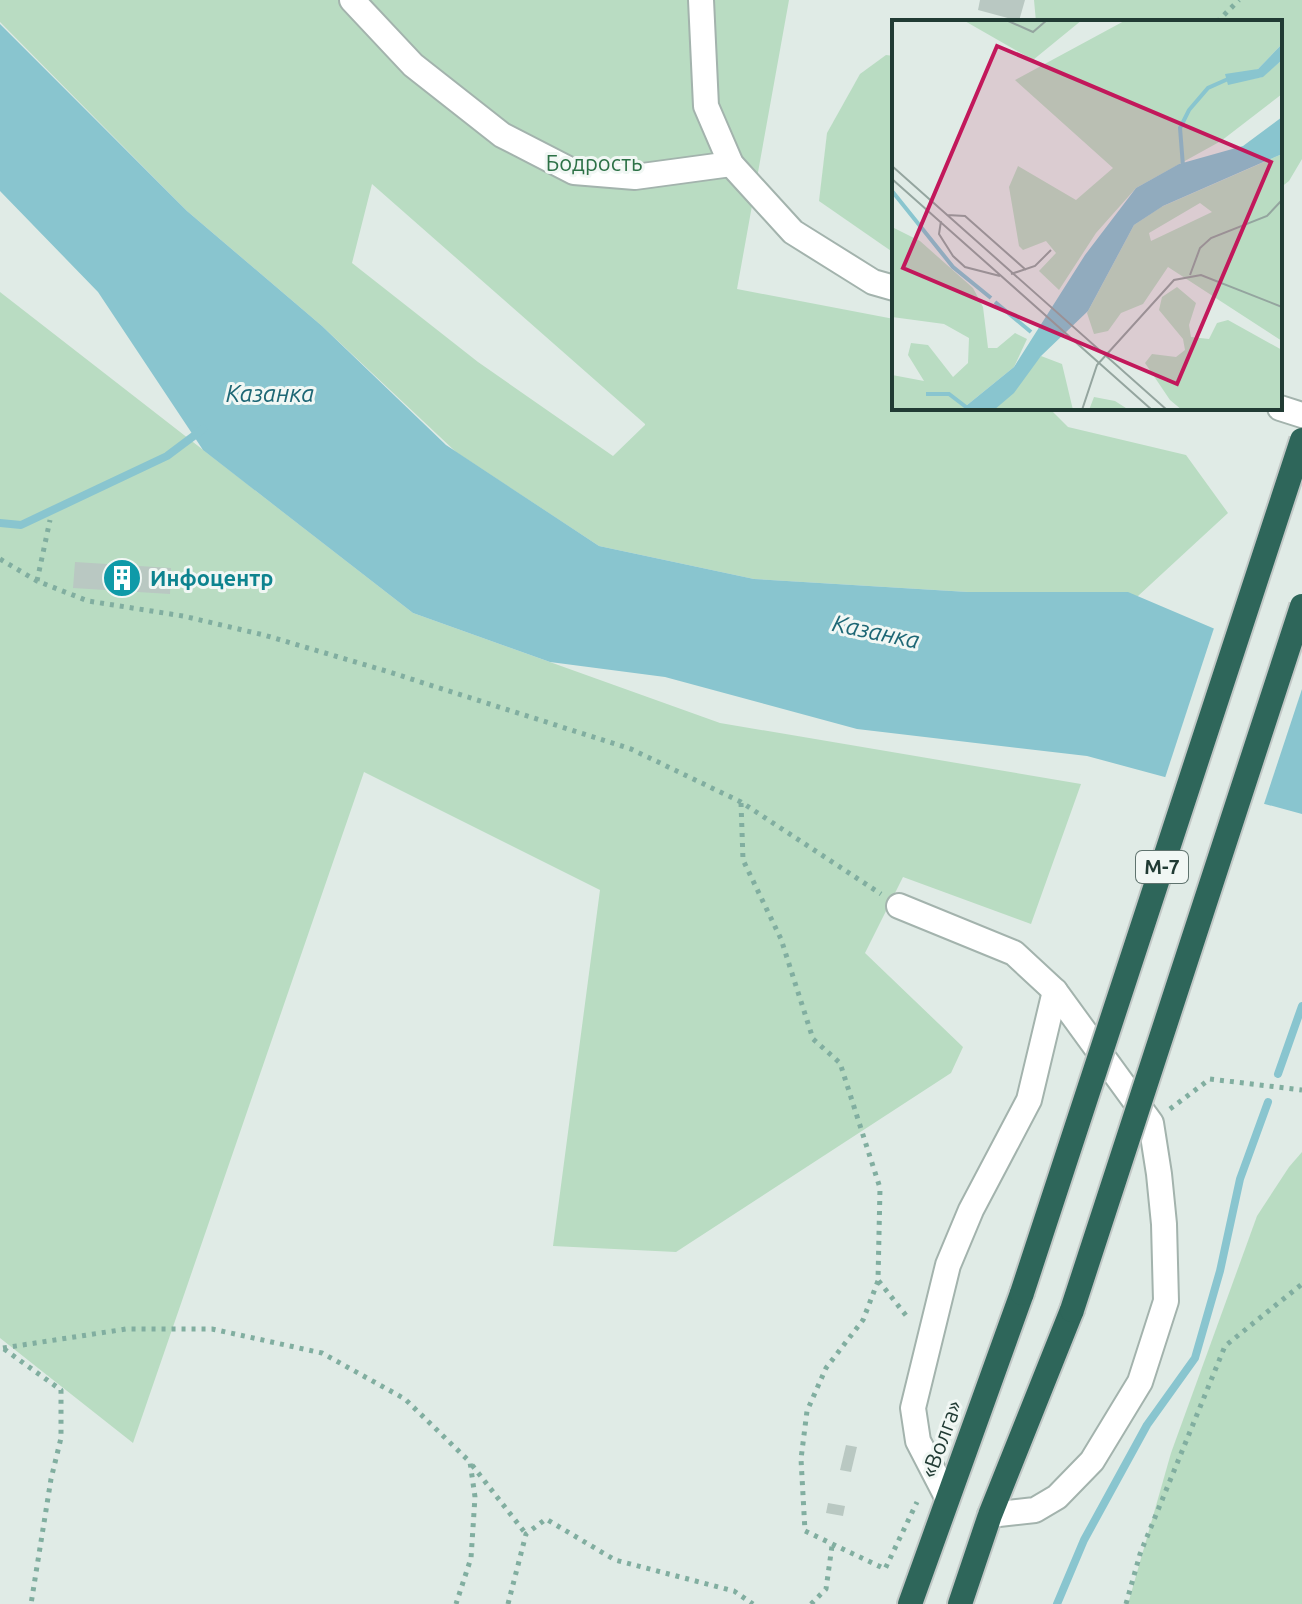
<svg xmlns="http://www.w3.org/2000/svg" width="1302" height="1604" font-family="Ubuntu,sans-serif">
  <rect width="100%" height="100%" fill="#e0ebe6"/>
  <g fill="#b9dcc2" fill-rule="evenodd">
    <path d="M0,0H789L737,289L894,319V408H1049L1068,427L1186,455L1228,513L1138,596L968,592L754,579L599,546L456,452L322,326L187,211L0,22ZM372,184L645,424V425L613,456L478,362L352,263Z"/>
    <path d="M1034,0H1302V159L1289,181L1280,188V22H1036Z"/>
    <path d="M886,55L894,56V253L819,201L827,133L860,74Z"/>
    <path d="M0,292L413,613L720,723L1081,784L1031,924L903,877L865,953L963,1047L951,1073L676,1252L553,1246L600,890L364,772L133,1443L0,1338Z"/>
    <path d="M1302,1152V1604H1128L1171,1453L1257,1216L1289,1167Z"/>
  </g>
  <path fill="#89c5cf" d="M0,24L187,211L322,326L446,445L599,546L754,579L968,592H1128L1302,666V814L1087,756L857,729L665,677L550,662L413,613L203,450L98,292L0,191Z"/>
  <path fill="#e0ebe6" d="M1215,625L1302,662V689L1263,807L1164,781Z"/>
  <g fill="none" stroke-linecap="round" stroke-linejoin="round">
    <g stroke="#89c5cf" stroke-width="8">
      <path d="M0,523L21,525L167,456L203,429"/>
      <path d="M1278,1074L1302,1006"/>
      <path d="M1057,1604L1084,1540L1147,1425L1195,1358L1220,1271L1240,1179L1268,1102"/>
    </g>
  </g>
  <g fill="#b9c8c2">
    <path d="M980,0H1025L1019,21L978,10Z"/>
    <path d="M75,562L171,568L170,594L73,588Z"/>
    <path d="M846,1445L857,1447L851,1472L840,1470Z"/>
    <path d="M828,1503L845,1506L843,1516L826,1513Z"/>
  </g>
  <g fill="none" stroke-linecap="round" stroke-linejoin="round">
    <g stroke="#a3b3ad" stroke-width="28">
      <g id="minor">
        <path d="M352,0L413,65L502,135L574,172L635,177L731,164"/>
        <path d="M701,0L706,106L731,164L793,232L873,282L894,288"/>
        <path d="M1280,408L1302,415"/>
        <path d="M899,906L1014,953L1055,991L1151,1123L1159,1174L1164,1224L1166,1301L1140,1382L1092,1461L1057,1497L1035,1510L990,1515"/>
        <path d="M947,1497L918,1441L913,1408L948,1265L971,1210L1029,1100L1055,991"/>
      </g>
    </g>
    <g stroke="#c1c8c6" stroke-width="28">
      <g id="highway">
        <path d="M910,1604L1022,1293"/>
        <path d="M960,1604L990,1515L1072,1310"/>
      </g>
    </g>
    <g stroke="#81aea0" stroke-width="5" stroke-dasharray="4 6" stroke-linecap="butt">
      <path d="M1217,22L1239,0"/>
      <path d="M0,559L37,581L88,601L183,616L264,635L386,671L631,749L741,802L881,894"/>
      <path d="M37,581L50,520"/>
      <path d="M741,803L743,860L781,939L813,1039L840,1063L880,1188L878,1280L908,1318"/>
      <path d="M1170,1109L1210,1079L1302,1090"/>
      <path d="M878,1281L863,1320L826,1368L807,1411L801,1459L805,1531L885,1569L917,1502"/>
      <path d="M3,1348L126,1329H212L322,1353L405,1399L470,1462L475,1497L471,1558L456,1604"/>
      <path d="M4,1349L61,1390V1438L51,1479L31,1604"/>
      <path d="M472,1465L526,1534"/>
      <path d="M508,1604L526,1534L546,1519L615,1560L734,1591L753,1604"/>
      <path d="M811,1604L826,1589L832,1546"/>
      <path d="M1126,1604L1140,1554L1225,1346L1302,1284"/>
    </g>
    <use href="#minor" stroke="#fff" stroke-width="24"/>
    <use href="#highway" stroke="#2e665a" stroke-width="24"/>
    <g stroke="#c1c8c6" stroke-width="28" stroke-linecap="butt">
      <g id="highway-bridge">
        <path d="M1022,1293L1302,440"/>
        <path d="M1072,1310L1302,606"/>
      </g>
    </g>
    <use href="#highway-bridge" stroke="#2e665a" stroke-width="24"/>
  </g>
  <defs>
    <g id="building-disc" transform="scale(2)"><circle r="9.5" fill="#0f9aa8" stroke="#f1f7f4"/><path d="M-4-6H4V6H1V3H-1V6H-4ZM-2.5-4.3h1.7v1.8h-1.7ZM.8-4.3h1.7v1.8H.8ZM-2.5-1h1.7V.8h-1.7ZM.8-1h1.7V.8H.8Z" fill="#fff"/></g>
  </defs>
  <g fill-rule="evenodd">
    <use href="#building-disc" x="122" y="578"/>
  </g>
  <g text-anchor="middle" stroke-width="6" stroke-linejoin="round" paint-order="stroke">
    <rect fill="#f1f7f4" stroke="#5f736e" stroke-width="2" x="1136" y="851" width="52" height="32" rx="6"/>
    <g font-size="20" font-weight="bold" fill="#213b34">
      <text x="1162" y="874">М-7</text>
    </g>
    <g font-size="22" fill="#2c7146" stroke="#f1f7f4">
      <text x="594" y="171">Бодрость</text>
    </g>
    <g font-size="22" font-weight="bold" fill="#0d838f" stroke="#f1f7f4" text-anchor="start">
      <text x="150" y="586">Инфоцентр</text>
    </g>
    <g font-size="22" fill="#213b34" stroke="#f1f7f4">
      <text transform="translate(941 1439) rotate(-70)" y="8">«Волга»</text>
    </g>
    <g font-size="24" font-style="italic" fill="#1d6775" stroke="#f1f7f4">
      <text x="270" y="402">Казанка</text>
      <text transform="translate(876 632) rotate(12)" y="8">Казанка</text>
    </g>
  </g>
  <g transform="translate(892 20)">
    <rect width="390" height="390" fill="#e0ebe6"/>
    <path d="M71,0H190L141,40ZM234,0H390V24L366,49L355,53V60L370,57L390,40V74L329,121L244,168L204,213L167,270L147,251L164,233L154,221L131,230L127,226L117,167L126,146L184,180L221,148L123,60ZM390,134V321L276,247L251,284L229,293L216,311L202,314L195,293L242,205L269,187ZM308,183L320,192L259,221L257,213ZM0,207L28,221L81,268L91,287L96,328H105L123,313L135,319L122,347L69,390H0V355L32,361L16,335L19,323L36,325L61,357L76,343L77,318L52,304L0,297ZM285,267L304,283L297,305L299,317L317,319L325,303L336,300L390,330V390H290L278,380L253,343L260,334L284,337L293,330L291,319L267,290L270,277ZM149,336L170,344L181,390H102ZM202,377L223,381L237,390H197Z" fill="#b9dcc2" fill-rule="evenodd"/>
    <path d="M390,24V40L371,57L336,65L333,54L366,49ZM390,97V134L271,186L242,205L196,291L149,336L122,373L102,390H69L122,347L193,235L244,168L287,144L351,126Z" fill="#89c5cf"/>
    <path fill="none" stroke="#89c5cf" stroke-width="4" d="M291,146L288,108L297,90L316,68L336,59M0,171L61,247L99,278M103,282L139,312M34,374H57L78,390"/>
    <path fill="none" stroke="#94a59f" stroke-width="2" d="M114,0L141,12L155,0M0,146L275,390M0,159L260,390M55,195L73,196L134,250M49,201L47,214L61,236L73,247L108,256M119,254L143,246L159,230M298,255L308,228L319,218L375,196L390,180M190,390L205,345L282,260L309,255L390,287"/>
    <path fill="#c2185b" fill-opacity="0.15" stroke="#c2185b" stroke-width="4" d="M105,26L379,142L285,364L11,248Z"/>
    <rect width="390" height="390" fill="none" stroke="#213b34" stroke-width="4"/>
  </g>
</svg>
